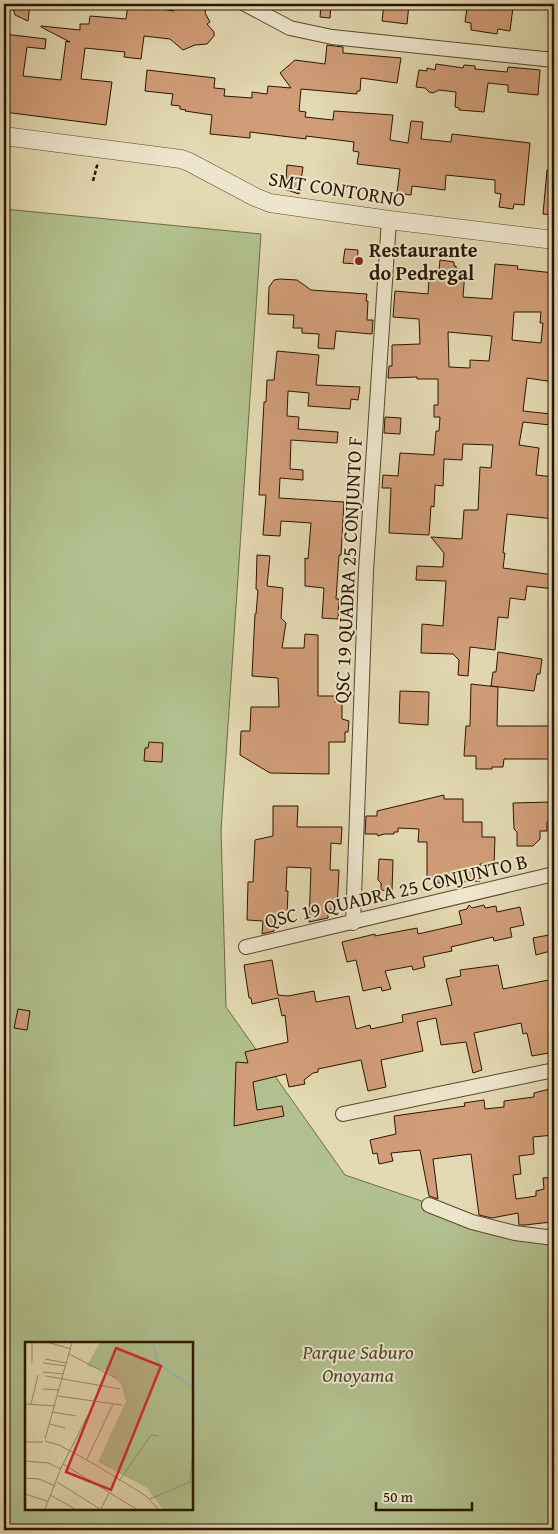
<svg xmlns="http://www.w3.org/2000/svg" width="558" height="1534" font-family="'Gentium Book Plus',serif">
  <rect width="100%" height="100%" fill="#e3d9b2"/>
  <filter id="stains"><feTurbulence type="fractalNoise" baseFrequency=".004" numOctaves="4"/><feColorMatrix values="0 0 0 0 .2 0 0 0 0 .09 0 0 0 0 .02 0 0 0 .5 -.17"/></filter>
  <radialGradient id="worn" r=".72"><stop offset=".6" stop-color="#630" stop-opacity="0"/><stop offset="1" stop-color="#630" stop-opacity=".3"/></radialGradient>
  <path fill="#b1c08e" stroke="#6d6a47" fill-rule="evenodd" d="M4,209L261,234L221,830L226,1007L345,1175L554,1246V1530H4ZM26,1343H191V1508H26Z"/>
  <g fill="#d09d78" stroke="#291500" fill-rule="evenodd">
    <path d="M12,4H30L28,21L15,15Z"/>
    <path d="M128,4H140V6L174,11L175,4H200L199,6L206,7L205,13L210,22L207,24L214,32V36L207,44L195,45L183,50L170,39L144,36L141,59L124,57L125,52L85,48L81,79L112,82L106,125L4,112V34L46,39L45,49L27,47L23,76L61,80L66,41L70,42L41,27V26L80,30V24H89L90,16L126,19Z"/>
    <path d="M321,4H331L330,18L320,17Z"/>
    <path d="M384,4H409L407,24L382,21Z"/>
    <path d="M474,4H506V6L513,7L510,31L498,29L497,34L471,30V23L465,22L467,8H473Z"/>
    <path d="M327,45L343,47V53L401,58L397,83L361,78L360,91H357V94L301,89L299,111L306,112L305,117L333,120L334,111L393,115L390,140L408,143L411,121L423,122L421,139L451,142L452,134L530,143L524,205L514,204L513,209L499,207L501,194L495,193V180L446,175L445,190L412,186L411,195L397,193L400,169L357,164L359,152L353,151L354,142L306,136V139L250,132V138L210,134L212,115L185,111L186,110L180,109V106L171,105L173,94L145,91L147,70L215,78L214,88L225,89L224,96L252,98V92L267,94L268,86L291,88L280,73L295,60L325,64Z"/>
    <path d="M436,64L463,68L464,65L475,66V69L507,72L508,67L540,70L538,95L508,92V85L488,83L484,112L459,110V108L455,107L456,92L439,90L433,93L429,92L425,88L416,87L419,70L427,71V68L435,70Z"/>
    <path d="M287,165L303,167L299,194L281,188L282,180H286Z"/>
    <path d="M547,170H554V215L543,214Z"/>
    <path d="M345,249L358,250L357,264L343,263Z"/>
    <path d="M440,260L454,262V266H456V268L465,271L463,297L492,299L495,264L518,266L517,269L554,273V382L527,378L523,411L551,414L550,425L523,422L519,445L539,448L536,475L554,477V519L507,514L503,553H505L503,568L554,575V589L527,586L525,600L510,598L508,618L498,617L495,650L470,647L468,676L458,675L459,660L453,654L421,653L422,624L443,626L446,581L416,580L417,566L443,567L444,553L431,537L462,539L464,510H478L480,467L491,468L493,445L463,444L462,460L444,459L443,486L435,485L434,507L431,506L429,535L389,533L391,488H382L383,475L398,476L400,453L434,455L436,431H439L440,417H434V405H438V379H417V377L388,378L389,366H392V345L420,344L419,319L393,317L395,291L428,294L429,278L438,279ZM514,312H541L540,323H543L541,343L512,340ZM448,332L492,336L489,361L470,360V368L449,367Z"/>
    <path d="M280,279L297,280L311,290L367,294L366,301H368L367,320H373L372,334L336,331L334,349L318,348L319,334L302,333V328H293L294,315L268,314L269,287L274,280Z"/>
    <path d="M277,351L319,355L316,385L360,387L358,400L351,399L350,409L308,406L309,393L288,391L287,416L299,417L298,429L338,432L337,443L291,440L290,469L303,470V480L280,478L279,498L344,502L341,555H339L336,599H339L338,619L322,618L324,588L305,586V558L308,559L311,523L281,521L280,536L263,535L266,495H259L264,402H266L267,380H274Z"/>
    <path d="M385,417L401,418L400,434L384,433Z"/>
    <path d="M257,555L270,556L267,586L283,588L281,618L286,623L282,648H304L305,634L318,635V696H336L335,702H342V719L349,721L348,732H345V742H329V774L270,773L240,755L241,731H250L251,707H279L278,678L252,676L255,614H256L258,590L256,589Z"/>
    <path d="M498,652L542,659L540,674H537L534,691L491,686L493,672H496Z"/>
    <path d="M471,684L498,687L497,726H554V759H504L503,767H492V769H476V756H464L466,726H470Z"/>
    <path d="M400,691L429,692L428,725L399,723Z"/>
    <path d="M149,742L163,743L162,762L144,761L145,748H148Z"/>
    <path d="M444,795V799H463V822H482V837H495L494,865L480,864V881L436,883V880H427V842H418L419,829L398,828V832H394V834H384L378,836L377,834H365L366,816H377V811Z"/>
    <path d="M552,802V822H547V831H540V839L533,846H517V832L514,829L513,803Z"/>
    <path d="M273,806H298L297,827H342L341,844L331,843L330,870H339L337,910L328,909V918L309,922L311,868L287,867L286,891H288L287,916L275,915L274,931L262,934L263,921L247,920L248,882H253L255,840L273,836Z"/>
    <path d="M379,859L393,860L392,891L381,890V883L378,880Z"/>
    <path d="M469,905L472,908L484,905L485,908L496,906L497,912L520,907L524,925L510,928L512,937L494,941L493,937L451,947L452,951L423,957L425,967L413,970L412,966L385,971L391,989L382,991L381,987L363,991L356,960L347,962L342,942L375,934V936L417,928L418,934L462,924L459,911L467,909Z"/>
    <path d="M554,934V950L536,955L533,938Z"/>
    <path d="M272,960L278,995L288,996L314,991L316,1002L349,996L356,1029L370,1025L371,1029L403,1022L402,1015L452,1005L446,979L461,976L460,970L498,965L503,989L554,979V1052L532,1056L527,1033L523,1034L521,1023L474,1033L482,1070L473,1073L466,1042L441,1045L436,1018L417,1022L423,1051L381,1060L386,1087L368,1091L361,1060L318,1069V1072L313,1073L304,1080L305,1084L289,1087L286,1074L253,1082L257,1110L282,1106L284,1116L234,1126L236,1062L248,1063L245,1052L288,1042L285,1015L282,1016L278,998L252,1004L251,998H249L244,965Z"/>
    <path d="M18,1009L30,1011L27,1030L14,1028Z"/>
    <path d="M554,1088V1135L533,1137L534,1154L519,1156L521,1174L513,1175L516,1199L536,1196V1191L544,1189L543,1178L554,1177V1220H551V1222L525,1225H519L518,1213L492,1218L479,1215L471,1154L433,1159L438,1199L429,1196L420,1150L391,1153L393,1161L379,1164L377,1153L373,1154L370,1140L396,1134L394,1116L465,1106L464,1103L484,1100L485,1109L504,1107V1101L534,1097V1093Z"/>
  </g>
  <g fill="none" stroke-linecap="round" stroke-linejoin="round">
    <g stroke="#58462c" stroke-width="16">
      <g id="minor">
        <path d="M245,4L290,28L332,37L554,60"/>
        <path d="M353,923L366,571L389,220"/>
        <path d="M246,947L554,874"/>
        <path d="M343,1114L554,1070"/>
        <path d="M429,1205L472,1222L515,1233L554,1238"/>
      </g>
    </g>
    <g stroke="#58462c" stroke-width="19">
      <path id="tertiary" d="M4,136L181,159L189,162L255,197L270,203L389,220L554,240"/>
    </g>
    <path stroke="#291500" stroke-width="2.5" stroke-dasharray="4 2.5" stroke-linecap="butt" d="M93,181L98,162"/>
    <use href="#minor" stroke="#ede6cd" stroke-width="14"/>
    <use href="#tertiary" stroke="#ede6cd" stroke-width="18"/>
  </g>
  <circle fill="#8f2418" stroke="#ede6cd" stroke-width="2" cx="359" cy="261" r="5"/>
  <g text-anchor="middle" stroke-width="4" stroke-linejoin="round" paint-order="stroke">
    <g font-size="20" fill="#291500" stroke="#ede6cd">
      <text transform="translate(337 189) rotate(9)" y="7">SMT CONTORNO</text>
      <text transform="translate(348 570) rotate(-87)" y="7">QSC 19 QUADRA 25 CONJUNTO F</text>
      <text transform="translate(396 891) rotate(-13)" y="7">QSC 19 QUADRA 25 CONJUNTO B</text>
    </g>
    <g font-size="20" font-weight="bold" fill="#291500" stroke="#ede6cd" text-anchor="start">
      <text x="369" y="257">Restaurante<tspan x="369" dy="23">do Pedregal</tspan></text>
    </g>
    <g font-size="20" font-style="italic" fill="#52482b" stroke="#ede6cd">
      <text x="358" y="1359">Parque Saburo<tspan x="358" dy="23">Onoyama</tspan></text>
    </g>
  </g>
  <g transform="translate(25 1342)">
    <rect width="168" height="168" fill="#e3d9b2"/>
    <path d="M75,0H167V167H138L122,146L73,120L101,59L96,42L82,29L62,24Z" fill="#b1c08e"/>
    <path fill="none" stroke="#95baaa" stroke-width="2.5" d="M128,0L133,21L168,46"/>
    <path fill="none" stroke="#998b6b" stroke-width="1" d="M22,0L46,7M44,12L91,36M20,17L41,21M7,21V0M18,21L41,24M18,30L38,32M21,34L95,47M18,47L34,48M33,54L97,63M0,62L30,64M6,62L13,33M28,70L51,74M25,82L40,86M20,97L47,0M20,99L34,103L71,123L121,154L133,167M0,100H18M62,117L88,62M0,119L23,121L36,127M38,122L111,167M0,136L14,137L30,144M94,139L126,93L134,94M32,140L75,167M0,152L22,159M25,153L50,167M125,157L165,140L168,106M20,167L36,126L63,73M76,167L84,151"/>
    <path fill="#d62828" fill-opacity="0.15" stroke="#d62828" stroke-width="2.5" d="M91,6L136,24L86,148L41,130Z"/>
    <rect width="168" height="168" fill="none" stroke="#291500" stroke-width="2.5"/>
  </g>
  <rect width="558" height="1534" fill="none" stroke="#e3d9b2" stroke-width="20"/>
  <rect x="5" y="5" width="548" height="1524" fill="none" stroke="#291500" stroke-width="2.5"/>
  <rect x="10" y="10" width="538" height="1514" fill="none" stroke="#291500"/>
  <path d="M376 1502v8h96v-8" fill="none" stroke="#291500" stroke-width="2.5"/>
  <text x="383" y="1502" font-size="15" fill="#291500" stroke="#ede6cd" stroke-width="4" paint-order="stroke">50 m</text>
  <rect width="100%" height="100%" filter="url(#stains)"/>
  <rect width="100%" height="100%" fill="url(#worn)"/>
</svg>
